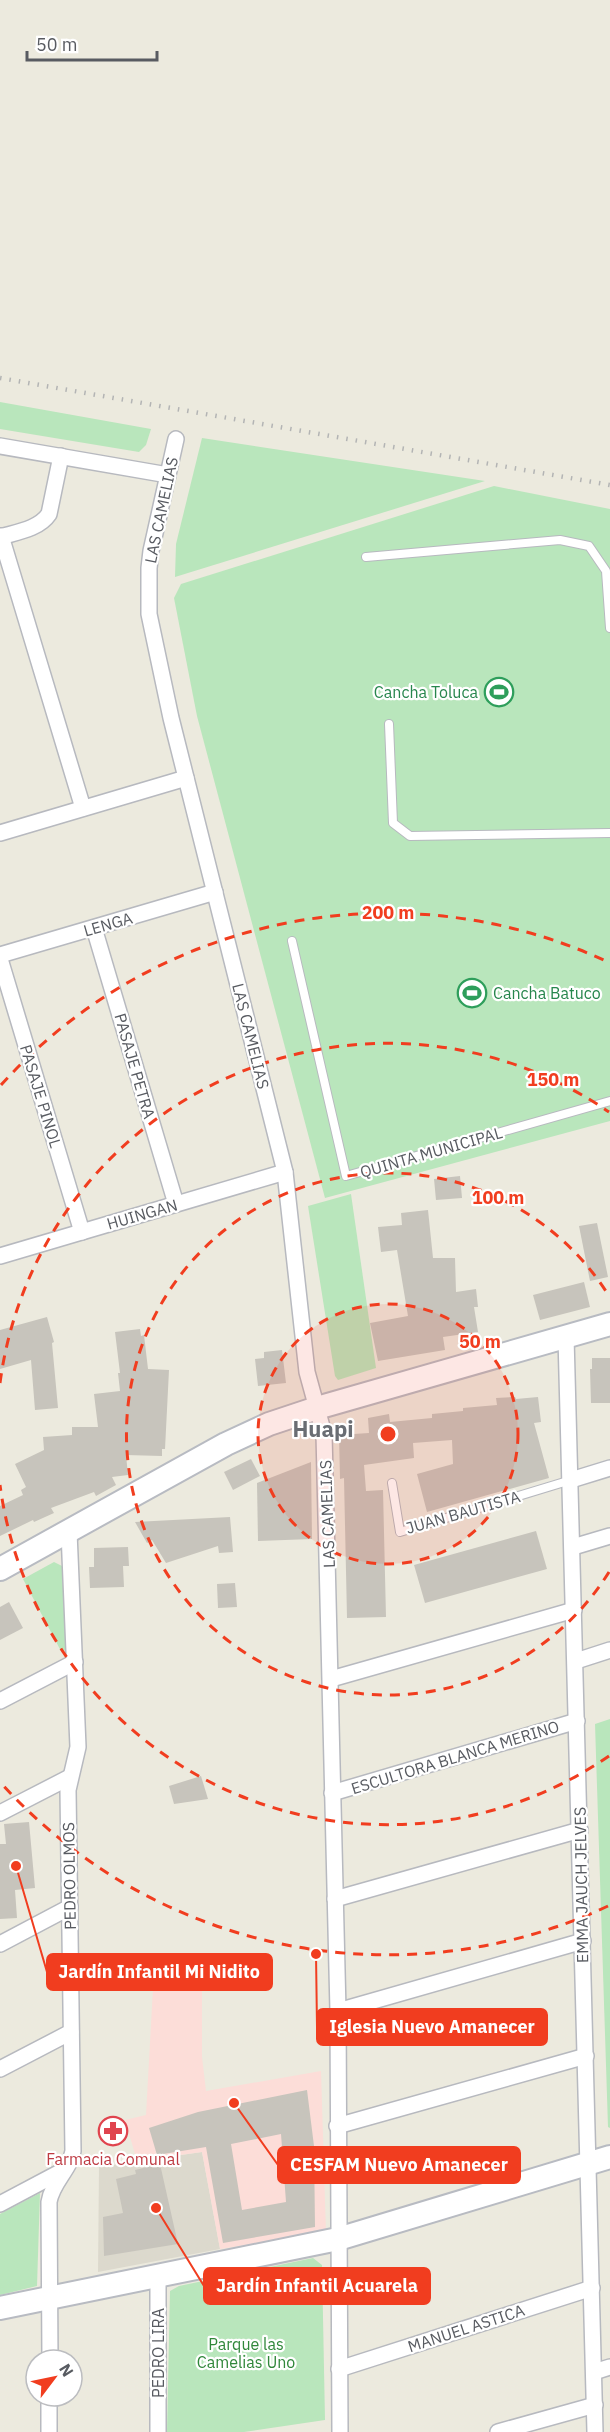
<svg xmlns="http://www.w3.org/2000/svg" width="610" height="2432" font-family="'IBM Plex Sans',sans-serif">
  <rect width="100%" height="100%" fill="#eceade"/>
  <path fill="#dcd9cd" d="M202,2152L220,2249L98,2272L99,2167Z"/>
  <path fill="#fcddd8" d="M202,1964V2057L206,2091L321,2071L326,2233L220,2249L202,2152L137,2161L125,2120L146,2115L153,1988Z"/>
  <g fill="#b9e6bc">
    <path d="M0,402L151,429L146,445L139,452L0,429Z"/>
    <path d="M202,438L485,481L175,577L176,544Z"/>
    <path d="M494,486L610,509V1121L325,1198L197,716L174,598L181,584Z"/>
    <path d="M351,1194L376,1368L338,1380L335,1376L308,1206Z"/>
    <path d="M54,1562L62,1566L66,1649L62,1653L23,1579Z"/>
    <path d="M610,1719V2128L608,2127L595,1724Z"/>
    <path d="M40,2193L37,2286L0,2295V2214Z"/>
    <path d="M313,2258L322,2265L325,2420L244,2432H167L170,2291L179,2286Z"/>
  </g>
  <g fill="#c7c4bc" fill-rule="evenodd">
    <path d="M460,1176L462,1198L436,1200L434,1179Z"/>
    <path d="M428,1210L433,1258H455L456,1292L476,1289L478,1307H474L478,1332L443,1337L445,1350L378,1361L370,1323L408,1316L397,1250L381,1252L378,1227L402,1225L401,1213Z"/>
    <path d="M597,1223L608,1277L590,1281L579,1226Z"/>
    <path d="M584,1282L590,1307L540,1320L533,1295Z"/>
    <path d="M47,1317L54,1342L52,1343L58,1408L35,1410L31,1360L0,1369V1330Z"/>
    <path d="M140,1329L141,1336L144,1335L148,1369L169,1370L165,1449H162V1456L126,1455L128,1475L112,1477L116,1485L96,1496L94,1492L51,1508L54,1513L34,1522L33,1520L0,1536V1506L23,1495L21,1490L26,1487L15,1464L44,1450L43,1437L72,1435V1427H98L94,1394L120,1391L118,1373H120L115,1332Z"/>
    <path d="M282,1350L286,1383L258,1386L255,1359L264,1358V1352Z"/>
    <path d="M592,1358H610V1403H591L590,1369H592Z"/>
    <path d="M515,1397L516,1399L538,1397L541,1422L534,1423L549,1478L427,1512L417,1474L453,1464L452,1440L413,1443L414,1458L364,1465L366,1491L383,1490L386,1617L347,1618L344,1478L340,1479L339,1435L369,1433L368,1418L389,1414L390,1422L432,1418V1414L463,1411V1408L497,1405L496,1398Z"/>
    <path d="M251,1459L260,1476L233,1490L224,1472Z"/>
    <path d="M311,1462L312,1539L258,1541L257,1483Z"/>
    <path d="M230,1517L233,1552L219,1553L218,1546L166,1563L152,1540L147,1543L135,1522Z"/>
    <path d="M536,1531L547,1569L425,1603L414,1565Z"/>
    <path d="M128,1547L129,1566H123L124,1587L90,1588L89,1567H94V1548Z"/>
    <path d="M235,1583L237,1607L218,1608L217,1584Z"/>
    <path d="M9,1602L23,1628L0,1640V1607Z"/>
    <path d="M201,1776L208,1799L174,1804L169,1786Z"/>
    <path d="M29,1822L35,1888L15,1890L17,1918L0,1919V1844H6L4,1824Z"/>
    <path d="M307,2090L314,2146L315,2227L223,2243L206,2147L157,2155L149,2128L198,2112ZM281,2134L286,2202L242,2210L231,2144Z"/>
    <path d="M160,2164L178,2244L104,2256L103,2217L123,2213L116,2179L136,2174L135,2170Z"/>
  </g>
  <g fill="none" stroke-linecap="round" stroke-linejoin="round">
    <g stroke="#b7b9bf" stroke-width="10">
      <g id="lane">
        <path d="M366,557L560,540L589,546L606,571L610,628"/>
        <path d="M389,724L393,823L410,836L610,833"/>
        <path d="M292,941L346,1176L610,1101"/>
        <path d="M392,1483L400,1532L571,1480"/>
      </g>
    </g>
    <g stroke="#b7b9bf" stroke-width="18">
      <g id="street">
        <path d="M176,439L151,551L149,568V614L171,718L285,1172L307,1372L324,1434L338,2011L340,2432"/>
        <path d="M0,446L168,475"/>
        <path d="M1,536L83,808"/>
        <path d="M0,537C17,532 39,529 49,514L61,456"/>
        <path d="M0,833L186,778"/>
        <path d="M94,928L176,1204"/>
        <path d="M0,955L215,892"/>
        <path d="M0,959L82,1232"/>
        <path d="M0,1256L285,1172"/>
        <path d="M566,1337L595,2432"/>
        <path d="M571,1480L610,1468"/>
        <path d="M573,1547L610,1536"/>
        <path d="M576,1661L610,1650"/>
        <path d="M331,1679L574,1610"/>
        <path d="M0,1701L75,1662"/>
        <path d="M332,1793L577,1721"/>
        <path d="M0,1813L70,1777"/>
        <path d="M335,1899L580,1830"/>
        <path d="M0,1944L70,1907"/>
        <path d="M338,2011L583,1941"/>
        <path d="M0,2069L71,2032"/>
        <path d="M337,2126L586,2056"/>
        <path d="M0,2204L64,2170"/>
        <path d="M50,2360L49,2202C52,2182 70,2170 73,2151L68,1790L78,1747L69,1532"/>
        <path d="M339,2369L592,2288"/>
        <path d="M594,2372L610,2367"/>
        <path d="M49,2432V2396"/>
        <path d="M158,2432V2275"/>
        <path d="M498,2432L595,2405"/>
      </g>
    </g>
    <g stroke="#b8bbc2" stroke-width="26">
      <g id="secondary">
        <path d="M0,1569L226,1444L269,1424L317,1408L610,1324"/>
        <path d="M0,2308L338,2239L610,2157"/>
      </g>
    </g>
    <use href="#lane" stroke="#fff" stroke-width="8"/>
    <use href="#street" stroke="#fff" stroke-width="15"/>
    <use href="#secondary" stroke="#fff" stroke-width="22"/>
    <path stroke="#b3b4b4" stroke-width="4.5" stroke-dasharray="1.5 8" stroke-linecap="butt" d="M0,378L610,485"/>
  </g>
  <circle cx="388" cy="1434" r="130" fill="#f13d1f" fill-opacity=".12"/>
  <g fill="none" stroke="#f13d1f" stroke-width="3" stroke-dasharray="10 8">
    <circle cx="388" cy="1434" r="130"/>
    <path d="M609 1572A261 261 0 1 1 609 1296"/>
    <path d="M609 1756A391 391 0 0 1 0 1485M0 1383A391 391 0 0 1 609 1112"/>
    <path d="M608 1906A521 521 0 0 1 1 1783M1 1085A521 521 0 0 1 608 962"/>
  </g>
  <defs>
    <g id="stadium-ring" transform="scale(1.5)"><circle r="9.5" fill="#fff" stroke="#2e9e5b" stroke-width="1.5"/><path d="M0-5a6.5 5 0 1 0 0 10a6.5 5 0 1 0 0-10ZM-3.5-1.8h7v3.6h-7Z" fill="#2e9e5b"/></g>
    <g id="pharmacy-ring" transform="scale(1.5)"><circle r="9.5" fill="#fff" stroke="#e0444e" stroke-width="1.5"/><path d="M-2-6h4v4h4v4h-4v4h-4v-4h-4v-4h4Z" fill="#e0444e"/></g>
  </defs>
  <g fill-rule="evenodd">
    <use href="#stadium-ring" x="499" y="692"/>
    <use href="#stadium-ring" x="472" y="993"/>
    <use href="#pharmacy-ring" x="113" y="2131"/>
  </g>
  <g text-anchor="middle" stroke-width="4.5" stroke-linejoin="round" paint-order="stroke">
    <g font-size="16" fill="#585b61" stroke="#fff">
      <text transform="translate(161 510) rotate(-78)" y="6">LAS CAMELIAS</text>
      <text transform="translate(108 924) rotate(-16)" y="6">LENGA</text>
      <text transform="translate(251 1036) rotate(76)" y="6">LAS CAMELIAS</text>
      <text transform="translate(135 1066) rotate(74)" y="6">PASAJE PETRA</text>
      <text transform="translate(41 1096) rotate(73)" y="6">PASAJE PINOL</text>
      <text transform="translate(431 1152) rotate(-16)" y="6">QUINTA MUNICIPAL</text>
      <text transform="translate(142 1214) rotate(-16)" y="6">HUINGAN</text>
      <text transform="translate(463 1512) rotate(-16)" y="6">JUAN BAUTISTA</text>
      <text transform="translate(327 1514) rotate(-92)" y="6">LAS CAMELIAS</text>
      <text transform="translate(455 1757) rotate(-17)" y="6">ESCULTORA BLANCA MERINO</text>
      <text transform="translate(69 1876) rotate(-91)" y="6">PEDRO OLMOS</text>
      <text transform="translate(581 1885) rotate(-91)" y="6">EMMA JAUCH JELVES</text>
      <text transform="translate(466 2328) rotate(-18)" y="6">MANUEL ASTICA</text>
      <text transform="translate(158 2353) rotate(-90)" y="6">PEDRO LIRA</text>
    </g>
    <g font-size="16" fill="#27864d" stroke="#fff" text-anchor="end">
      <text x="478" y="698">Cancha Toluca</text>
      <text x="493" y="999" text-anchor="start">Cancha Batuco</text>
    </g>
    <g font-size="16" fill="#be3a42" stroke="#fff">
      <text x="113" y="2165">Farmacia Comunal</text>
    </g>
    <g font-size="16" fill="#30873a" stroke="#fff">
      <text x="246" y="2350">Parque las<tspan x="246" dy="18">Camelias Uno</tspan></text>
    </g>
    <g font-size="22" font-weight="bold" fill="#696d73" stroke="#fff">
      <text x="323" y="1437">Huapi</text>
    </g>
  </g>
  <circle cx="388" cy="1434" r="9" fill="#f13d1f" stroke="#fff" stroke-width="3"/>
  <g font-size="18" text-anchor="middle" font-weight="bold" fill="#f13d1f" stroke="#fff" stroke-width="4.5" stroke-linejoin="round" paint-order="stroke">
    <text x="388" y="919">200 m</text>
    <text x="553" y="1086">150 m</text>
    <text x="498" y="1204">100 m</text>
    <text x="480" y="1348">50 m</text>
  </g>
  <path fill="none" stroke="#f13d1f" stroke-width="2" d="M16 1866L47 1972M316 1954L317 2027M234 2103L278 2165M156 2208L204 2286"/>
  <g fill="#f13d1f" stroke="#fff" stroke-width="2">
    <circle cx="16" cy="1866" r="6"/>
    <circle cx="316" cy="1954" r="6"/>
    <circle cx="234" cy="2103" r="6"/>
    <circle cx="156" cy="2208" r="6"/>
  </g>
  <g fill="#f13d1f" stroke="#f13d1f" stroke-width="2">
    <rect x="47" y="1954" width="225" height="36" rx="6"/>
    <rect x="317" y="2009" width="230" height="36" rx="6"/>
    <rect x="278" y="2147" width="242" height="36" rx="6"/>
    <rect x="204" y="2268" width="226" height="36" rx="6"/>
  </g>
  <g font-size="18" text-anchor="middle" font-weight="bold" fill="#fff">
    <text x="159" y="1978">Jardín Infantil Mi Nidito</text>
    <text x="432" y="2033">Iglesia Nuevo Amanecer</text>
    <text x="399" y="2171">CESFAM Nuevo Amanecer</text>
    <text x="317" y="2292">Jardín Infantil Acuarela</text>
  </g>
  <g transform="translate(54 2378) rotate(58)"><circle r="28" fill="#ffffff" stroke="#bcbdc0" stroke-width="1.5"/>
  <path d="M0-4.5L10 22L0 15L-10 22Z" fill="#f13d1f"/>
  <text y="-9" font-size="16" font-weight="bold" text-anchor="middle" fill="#585b61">N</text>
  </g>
  <path d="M27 51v9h130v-9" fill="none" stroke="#585b61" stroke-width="3"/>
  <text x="36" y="51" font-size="18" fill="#585b61" stroke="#ffffff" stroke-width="4.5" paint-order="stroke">50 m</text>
</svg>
